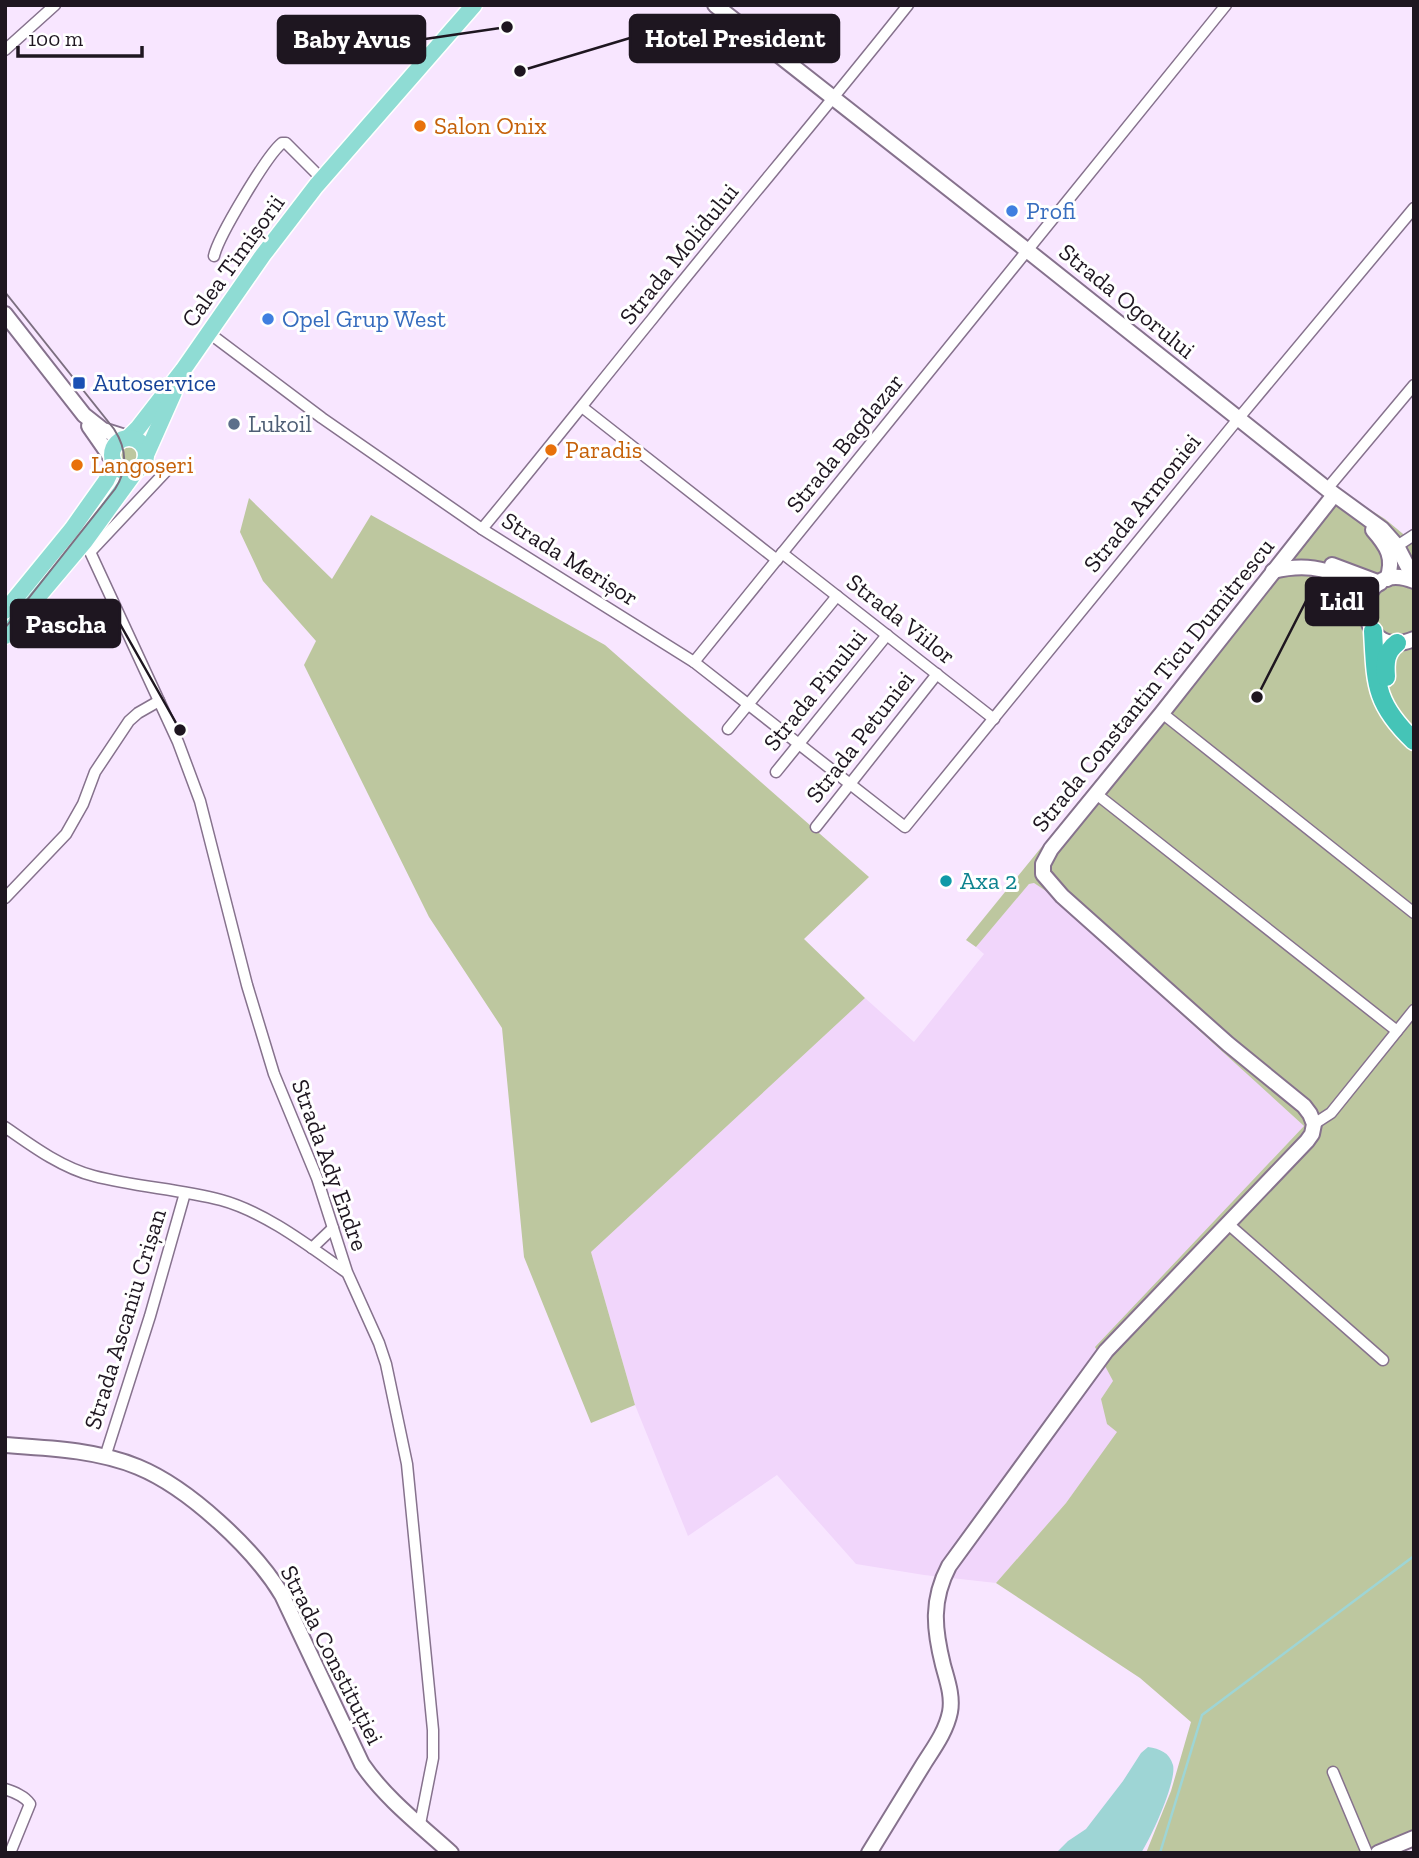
<svg xmlns="http://www.w3.org/2000/svg" width="1419" height="1858" font-family="'Zilla Slab',serif">
  <rect width="100%" height="100%" fill="#f8e6ff"/>
  <path fill="#f1d6fb" d="M1034,883L1046,891L1304,1126L1096,1347L1113,1381L1118,1432L1066,1503L996,1583L924,1575L856,1564L777,1475L688,1536L635,1405L591,1252L865,998L914,1042L984,954L976,947L1029,884Z"/>
  <g fill="#bdc79f">
    <circle cx="128" cy="455" r="11"/>
    <path d="M1334,487L1385,519L1414,543V1832L1360,1853H1146L1171,1791L1191,1722L1140,1678L996,1583L1066,1503L1117,1432L1107,1424L1101,1399L1113,1381L1095,1347L1304,1126L1046,891L1034,883L1029,884L976,947L966,940Z"/>
    <path d="M249,498L332,579L371,515L605,645L869,877L804,939L865,998L591,1252L635,1405L591,1423L524,1257L502,1028L429,917L304,665L316,641L263,581L240,532Z"/>
  </g>
  <path fill="#9ed5d5" d="M1148,1747C1160,1749 1169,1752 1173,1765C1177,1781 1151,1838 1141,1853H1056L1068,1841L1086,1829L1123,1781L1141,1753Z"/>
  <g fill="none" stroke-linecap="round" stroke-linejoin="round">
    <path stroke="#9ed5d5" stroke-width="2.5" d="M1160,1853L1202,1715L1414,1556"/>
    <g stroke="#86728d" stroke-width="13">
      <g id="street">
        <path d="M5,50L55,5"/>
        <path d="M214,256C218,237 267,155 282,143H286L322,179"/>
        <path d="M209,333L322,418L482,529L694,662L905,827L1238,419L1414,208"/>
        <path d="M582,407L777,560"/>
        <path d="M1327,489L1414,385"/>
        <path d="M482,529C540,459 596,388 653,318C737,213 824,111 908,5"/>
        <path d="M85,541L178,742L200,801L247,985L274,1074L317,1178L347,1272L379,1343L386,1364L407,1464L433,1730V1758L420,1824"/>
        <path d="M1397,546L1414,535"/>
        <path d="M91,551L170,467"/>
        <path d="M782,553L994,719"/>
        <path d="M694,662L1226,5"/>
        <path d="M1162,713L1414,913"/>
        <path d="M728,729L837,596"/>
        <path d="M776,772L887,635"/>
        <path d="M1095,793L1397,1031"/>
        <path d="M816,827L937,674"/>
        <path d="M5,898L66,834L83,804L95,772L129,721L138,713L159,701"/>
        <path d="M1314,1124L1331,1113L1414,1010"/>
        <path d="M5,1127C32,1146 62,1168 94,1176C136,1187 179,1189 221,1200C265,1212 309,1246 346,1272"/>
        <path d="M1227,1223L1383,1360"/>
        <path d="M312,1248L333,1228"/>
        <path d="M105,1457L150,1316L185,1193"/>
        <path d="M1333,1772L1367,1853"/>
        <path d="M5,1789C14,1792 25,1796 30,1804L10,1853"/>
      </g>
    </g>
    <g stroke="#86728d" stroke-width="18">
      <g id="secondary">
        <path d="M715,5L1028,251L1327,489L1382,529L1397,546L1414,579"/>
        <path d="M5,314L84,415L103,430L128,438"/>
        <path d="M89,426L112,459"/>
        <path d="M1373,530C1387,546 1395,558 1387,579"/>
        <path d="M1332,565L1380,583"/>
        <path d="M1273,571C1310,562 1345,569 1367,603"/>
        <path d="M1414,581C1351,555 1351,665 1414,639"/>
        <path d="M5,1445C49,1448 97,1450 138,1467C189,1488 254,1549 282,1595L362,1764C385,1798 420,1825 451,1853"/>
        <path d="M869,1853C887,1824 905,1794 923,1765C933,1749 946,1732 950,1712C953,1696 947,1680 943,1665C934,1629 931,1600 949,1566L1106,1351L1307,1141L1312,1134L1314,1124L1310,1114L1304,1106L1228,1044L1062,896L1043,874V864L1051,849L1162,713L1334,495"/>
        <path d="M1378,1853L1414,1838"/>
      </g>
    </g>
    <g stroke="#fff" stroke-width="19">
      <g id="primary">
        <path d="M128,438L138,428L183,370L263,255L316,186L474,5"/>
        <circle cx="129" cy="455" r="17"/>
        <path d="M146,455L174,392"/>
        <path d="M5,611L72,529L106,481L114,464"/>
        <path d="M5,636L85,541L138,468"/>
      </g>
    </g>
    <g stroke="#fff" stroke-width="21">
      <g id="highway">
        <path d="M1373,631C1376,683 1374,703 1414,741"/>
        <path d="M1386,677C1385,663 1385,652 1397,643"/>
      </g>
    </g>
    <use href="#street" stroke="#fff" stroke-width="10"/>
    <use href="#secondary" stroke="#fff" stroke-width="14"/>
    <use href="#primary" stroke="#8fdcd4" stroke-width="16"/>
    <use href="#highway" stroke="#45c4b7" stroke-width="18"/>
    <path stroke="#7c6f80" stroke-width="2" d="M5,292L114,429C127,449 128,469 115,489L5,628"/>
  </g>
  <g fill="#e8710a" stroke="#fff" stroke-width="2.5">
    <circle cx="420" cy="126" r="7"/>
    <circle cx="551" cy="450" r="7"/>
    <circle cx="77" cy="465" r="7"/>
  </g>
  <g fill="#3f7fe0" stroke="#fff" stroke-width="2.5">
    <circle cx="1012" cy="211" r="7"/>
    <circle cx="268" cy="319" r="7"/>
  </g>
  <rect fill="#1a4fb4" stroke="#fff" stroke-width="2.5" x="72" y="376" width="14" height="14" rx="3.5"/>
  <circle fill="#5c6f8a" stroke="#fff" stroke-width="2.5" cx="234" cy="424" r="7"/>
  <circle fill="#0f9aa8" stroke="#fff" stroke-width="2.5" cx="946" cy="881" r="7"/>
  <g text-anchor="middle" stroke-width="6" stroke-linejoin="round" paint-order="stroke">
    <g font-size="24" fill="#c56008" stroke="#fff" text-anchor="start">
      <text x="434" y="134">Salon Onix</text>
      <text x="565" y="458">Paradis</text>
      <text x="91" y="473">Langoșeri</text>
    </g>
    <g font-size="24" fill="#366cbe" stroke="#fff" text-anchor="start">
      <text x="1026" y="219">Profi</text>
      <text x="282" y="327">Opel Grup West</text>
    </g>
    <g font-size="24" fill="#1e1620" stroke="#fff">
      <text transform="translate(679 254) rotate(-51)" y="8">Strada Molidului</text>
      <text transform="translate(233 261) rotate(-54)" y="8">Calea Timișorii</text>
      <text transform="translate(1127 301) rotate(39)" y="8">Strada Ogorului</text>
      <text transform="translate(845 443) rotate(-51)" y="8">Strada Bagdazar</text>
      <text transform="translate(1142 503) rotate(-51)" y="8">Strada Armoniei</text>
      <text transform="translate(570 559) rotate(32)" y="8">Strada Merișor</text>
      <text transform="translate(901 619) rotate(38)" y="8">Strada Viilor</text>
      <text transform="translate(1153 685) rotate(-51)" y="8">Strada Constantin Ticu Dumitrescu</text>
      <text transform="translate(815 690) rotate(-51)" y="8">Strada Pinului</text>
      <text transform="translate(860 737) rotate(-52)" y="8">Strada Petuniei</text>
      <text transform="translate(330 1165) rotate(70)" y="8">Strada Ady Endre</text>
      <text transform="translate(125 1319) rotate(-73)" y="8">Strada Ascaniu Crișan</text>
      <text transform="translate(332 1655) rotate(63)" y="8">Strada Constituției</text>
    </g>
    <g font-size="24" fill="#164399" stroke="#fff" text-anchor="start">
      <text x="93" y="391">Autoservice</text>
    </g>
    <g font-size="24" fill="#4e5e75" stroke="#fff" text-anchor="start">
      <text x="248" y="432">Lukoil</text>
    </g>
    <g font-size="24" fill="#0d838f" stroke="#fff" text-anchor="start">
      <text x="960" y="889">Axa 2</text>
    </g>
  </g>
  <path fill="none" stroke="#1e1620" stroke-width="2.5" d="M520 71L630 38M507 27L425 39M1257 697L1306 601M180 730L120 624"/>
  <g fill="#1e1620" stroke="#fff" stroke-width="2.5">
    <circle cx="520" cy="71" r="7"/>
    <circle cx="507" cy="27" r="7"/>
    <circle cx="1257" cy="697" r="7"/>
    <circle cx="180" cy="730" r="7"/>
  </g>
  <g fill="#1e1620" stroke="#1e1620" stroke-width="2.5">
    <rect x="630" y="15" width="209" height="47" rx="7"/>
    <rect x="278" y="16" width="147" height="47" rx="7"/>
    <rect x="1306" y="578" width="72" height="47" rx="7"/>
    <rect x="11" y="600" width="109" height="47" rx="7"/>
  </g>
  <g font-size="26" text-anchor="middle" font-weight="bold" fill="#fff">
    <text x="735" y="47">Hotel President</text>
    <text x="352" y="48">Baby Avus</text>
    <text x="1342" y="610">Lidl</text>
    <text x="66" y="633">Pascha</text>
  </g>
  <rect width="1419" height="1858" fill="none" stroke="#1e1620" stroke-width="14"/>
  <path d="M18 46v10h124v-10" fill="none" stroke="#1e1620" stroke-width="3.5"/>
  <text x="28" y="46" font-size="21" fill="#1e1620" stroke="#ffffff" stroke-width="5" paint-order="stroke">100 m</text>
</svg>
